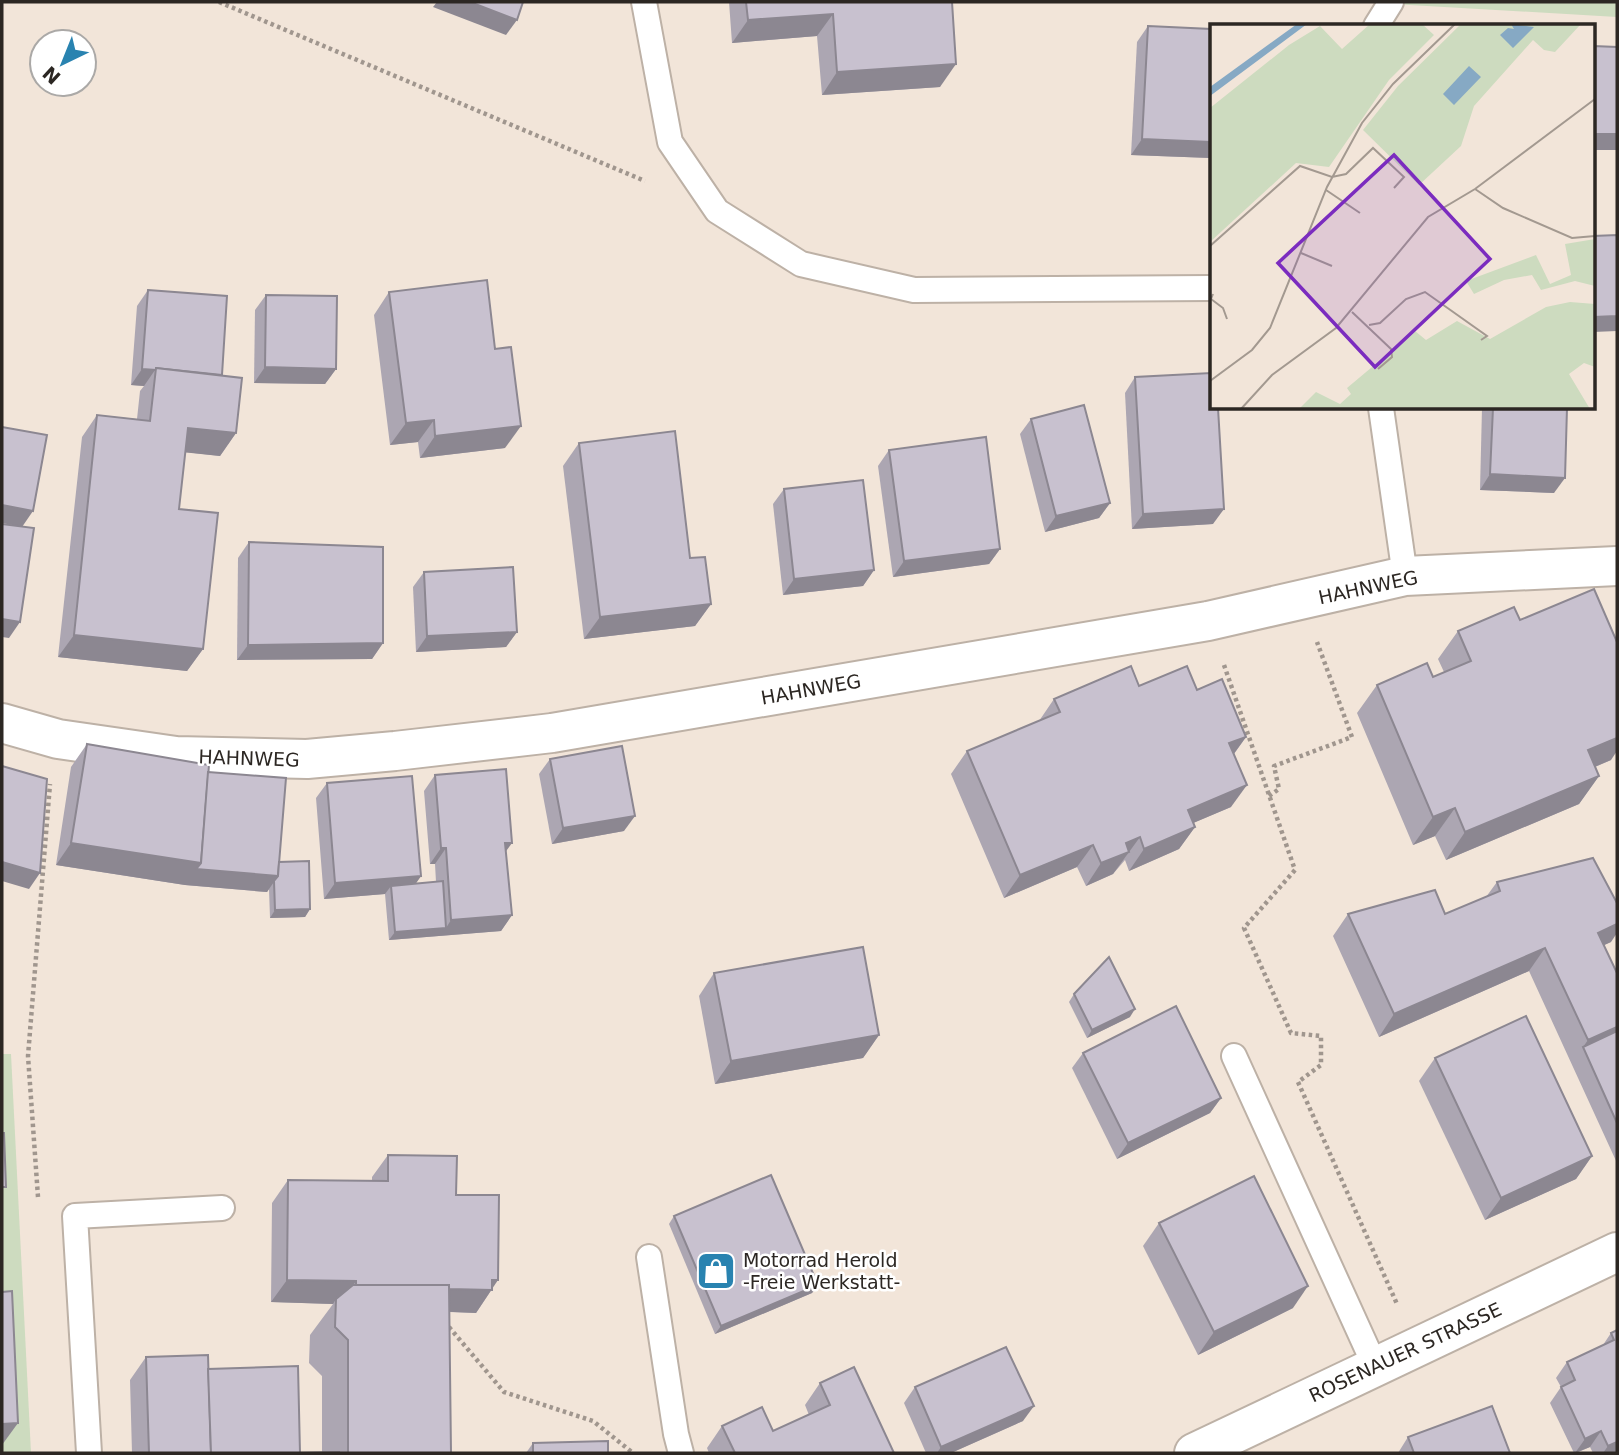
<svg xmlns="http://www.w3.org/2000/svg" width="1619" height="1455" viewBox="0 0 1619 1455" font-family="'DejaVu Sans',sans-serif">
	<style>
		.green { fill: #cddbbf }
		.lines { fill: none; stroke-linecap: round; stroke-linejoin: round }
		.service-casing { stroke: #bdb1a6; stroke-width: 28 }
		.minor-casing { stroke: #bdb1a6; stroke-width: 42 }
		.tertiary-casing { stroke: #bdb1a6; stroke-width: 42 }
		.path { stroke: #a0968e; stroke-width: 4.5; stroke-dasharray: 3.5 3.5; stroke-linecap: butt }
		.service { stroke: #fff; stroke-width: 24 }
		.minor { stroke: #fff; stroke-width: 38 }
		.tertiary { stroke: #fff; stroke-width: 38 }
		.wall { fill: #aca6b2 }
		.shaded-wall { fill: #8c8791 }
		.building { fill: #c8c1cf; stroke: #8c8791; stroke-width: 2 }
		.labels { text-anchor: middle; stroke-width: 5; stroke-linejoin: round; paint-order: stroke }
		.street-label { font-size: 19px; fill: #2c2723; stroke: #fff }
		.poi-label { font-size: 19px; fill: #2c2723; stroke: #fff; text-anchor: start }
		.inset-road { fill: none; stroke: #a39990; stroke-width: 2 }
		.view { fill: #7b2cbf; fill-opacity: 0.15; stroke: #7b2cbf; stroke-width: 3.5 }
		.inset-edge { fill: none; stroke: #2c2723; stroke-width: 3.5 }
	</style>
	<rect width="100%" height="100%" fill="#f2e5d9"/>
	<g class="green">
		<path d="M1358,2H1617V17Z"/>
		<path d="M2,1054H11L31,1453H2Z"/>
	</g>
	<g class="lines">
		<g class="service-casing">
			<g id="service">
				<path d="M644,2L670,142L717,211L801,264L914,290L1211,288"/>
				<path d="M1376,26L1391,2"/>
				<path d="M1381,408L1405,576"/>
				<path d="M1234,1056L1375,1366"/>
				<path d="M649,1257L676,1434L681,1453"/>
				<path d="M89,1453L75,1216L222,1208"/>
			</g>
		</g>
		<g class="minor-casing">
			<path id="minor" d="M2,723L58,739L176,756L307,759L395,751L552,733L1208,621L1405,576L1617,566"/>
		</g>
		<g class="tertiary-casing">
			<path id="tertiary" d="M1194,1453L1617,1252"/>
		</g>
		<g class="path">
			<path d="M219,2L645,181"/>
			<path d="M1224,665L1295,870L1244,928L1291,1033L1321,1036V1065L1298,1082L1397,1304"/>
			<path d="M1269,796L1279,789L1274,766L1352,737L1317,642"/>
			<path d="M38,1197L28,1056L50,784"/>
			<path d="M449,1327L504,1392L593,1421L633,1453"/>
		</g>
		<use href="#service" class="service"/>
		<use href="#minor" class="minor"/>
		<use href="#tertiary" class="tertiary"/>
	</g>
	<g class="wall">
		<path d="M729,2H952L940,87L822,95L817,36L732,43Z"/>
		<path d="M1148,26L1211,158L1131,155L1137,42Z"/>
		<path d="M148,290L222,375L236,433L220,456L185,452L179,509L203,649L187,671L58,657L82,437L97,415L137,419L140,391L144,386L131,385L137,306Z"/>
		<path d="M389,292L505,448L420,458L418,442L390,445L374,315Z"/>
		<path d="M266,295L336,369L325,384L254,383L255,310Z"/>
		<path d="M1135,377L1213,524L1132,529L1125,393Z"/>
		<path d="M1482,408H1567L1554,493L1480,490Z"/>
		<path d="M1031,419L1110,503L1099,518L1045,532L1020,434Z"/>
		<path d="M579,443L690,558L711,604L695,626L584,639L563,466Z"/>
		<path d="M889,450L1000,549L989,564L893,577L878,466Z"/>
		<path d="M784,489L874,570L863,586L783,595L773,504Z"/>
		<path d="M249,542L383,643L372,659L237,660L238,558Z"/>
		<path d="M424,572L517,632L506,647L416,652L413,587Z"/>
		<path d="M1520,620L1611,760L1595,767L1599,776L1579,804L1446,860L1435,836L1413,845L1357,713L1377,685L1433,677L1444,672L1438,659L1458,631Z"/>
		<path d="M1139,686L1197,690L1246,737L1234,754L1231,807L1193,823L1195,827L1179,849L1129,871L1125,860L1113,874L1086,886L1077,867L1004,898L951,774L967,751L1039,721L1054,699Z"/>
		<path d="M87,744L208,772L279,862L310,909L305,917L270,918L269,889L267,892L185,885L56,865L71,767Z"/>
		<path d="M550,759L624,831L552,844L539,774Z"/>
		<path d="M435,775L506,852L512,915L501,931L389,940L385,894L324,899L316,798L327,783L421,876L415,884L436,882L435,864H430L424,791Z"/>
		<path d="M1497,882L1611,942L1604,945L1617,973V1163L1529,971L1379,1037L1333,936L1348,914H1445L1486,897Z"/>
		<path d="M714,973L879,1035L863,1058L715,1084L699,996Z"/>
		<path d="M1074,994L1130,1017L1087,1038L1069,1002Z"/>
		<path d="M1083,1053L1221,1098L1210,1113L1117,1159L1072,1068Z"/>
		<path d="M1435,1058L1592,1156L1576,1179L1485,1220L1419,1081Z"/>
		<path d="M388,1155L456,1195L492,1289L476,1313L449,1312L451,1453H132L130,1380L146,1357L208,1369L300,1453H322V1376L309,1363L310,1335L333,1304L271,1302L272,1203L288,1180L372,1181V1177Z"/>
		<path d="M674,1216L818,1285L812,1293L715,1334L669,1224Z"/>
		<path d="M1159,1223L1293,1308L1198,1355L1143,1246Z"/>
		<path d="M1617,1330V1452L1615,1453H1593L1590,1447L1576,1453H1574L1550,1403L1561,1387L1556,1378L1567,1362L1603,1345L1611,1333Z"/>
		<path d="M820,1383L894,1453H709L707,1448L722,1426L773,1431L809,1415L805,1405Z"/>
		<path d="M915,1387L1023,1421L951,1453H926L904,1403Z"/>
		<path d="M1408,1437L1510,1453H1398Z"/>
		<path d="M533,1443L608,1453H526Z"/>
	</g>
	<g class="shaded-wall">
		<path d="M437,2H470L517,20L506,35L433,7Z"/>
		<path d="M833,14L817,36L732,43L748,20Z"/>
		<path d="M956,64L940,87L822,95L837,72Z"/>
		<rect x="1593" y="134" width="24" height="16"/>
		<path d="M1142,139L1211,142V158L1131,155Z"/>
		<path d="M1617,316V331L1593,332V317Z"/>
		<path d="M265,367L336,369L325,384L254,383Z"/>
		<path d="M142,369L155,370L144,386L131,385Z"/>
		<path d="M434,420L418,442L390,445L406,423Z"/>
		<path d="M521,426L505,448L420,458L435,436Z"/>
		<path d="M188,428L236,433L220,456L172,451Z"/>
		<path d="M1490,474L1565,478L1554,493L1480,490Z"/>
		<path d="M1110,503L1099,518L1045,532L1056,516Z"/>
		<path d="M2,505L33,511L22,527L2,523Z"/>
		<path d="M1224,509L1213,524L1132,529L1143,514Z"/>
		<path d="M1000,549L989,564L893,577L904,561Z"/>
		<path d="M874,570L863,586L783,595L794,579Z"/>
		<path d="M711,604L695,626L584,639L600,617Z"/>
		<path d="M2,619L20,622L9,638L2,637Z"/>
		<path d="M517,632L506,647L416,652L427,636Z"/>
		<path d="M74,635L203,649L187,671L58,657Z"/>
		<path d="M383,643L372,659L237,660L248,645Z"/>
		<path d="M1246,737L1230,759L1229,743Z"/>
		<path d="M1617,738V751L1611,760L1568,778L1588,750Z"/>
		<path d="M1599,776L1579,804L1446,860L1465,832Z"/>
		<path d="M1247,785L1231,807L1172,832L1188,810Z"/>
		<path d="M1455,808L1435,836L1413,845L1433,817Z"/>
		<path d="M635,816L624,831L552,844L563,828Z"/>
		<path d="M1195,827L1179,849L1129,871L1144,849Z"/>
		<path d="M1140,837L1113,874L1086,886L1101,863L1126,843Z"/>
		<path d="M71,843L201,863L278,876L267,892L185,885L56,865Z"/>
		<path d="M505,843H512L501,858Z"/>
		<path d="M1093,845L1077,867L1004,898L1020,875Z"/>
		<path d="M441,848H446L435,864H430Z"/>
		<path d="M2,862L40,873L29,889L2,881Z"/>
		<path d="M421,876L410,892L391,886L385,894L324,899L335,883Z"/>
		<path d="M310,909L305,917L270,918L275,910Z"/>
		<path d="M512,915L501,931L389,940L395,932L446,928L451,920Z"/>
		<path d="M1617,924V933L1611,942L1582,955L1598,933Z"/>
		<path d="M1545,948L1529,971L1379,1037L1394,1014Z"/>
		<path d="M1135,1009L1130,1017L1087,1038L1092,1030Z"/>
		<path d="M1617,1027V1042L1583,1047L1588,1040Z"/>
		<path d="M879,1035L863,1058L715,1084L731,1061Z"/>
		<path d="M1221,1098L1210,1113L1117,1159L1128,1143Z"/>
		<path d="M1592,1156L1576,1179L1485,1220L1501,1198Z"/>
		<path d="M287,1280L356,1281L341,1304L336,1299L333,1304L271,1302Z"/>
		<path d="M492,1280H498L476,1313L431,1311L440,1288Z"/>
		<path d="M818,1285L812,1293L715,1334L721,1326Z"/>
		<path d="M1308,1286L1293,1308L1198,1355L1214,1332Z"/>
		<path d="M1034,1406L1023,1421L951,1453H937L941,1447Z"/>
		<path d="M18,1423L2,1445V1424Z"/>
		<path d="M1601,1431L1590,1447L1575,1453L1585,1439Z"/>
		<path d="M1617,1442V1452L1615,1453H1603L1608,1446Z"/>
	</g>
	<g class="building">
		<path d="M470,2H523L517,20Z"/>
		<path d="M746,2H952L956,64L837,72L833,14L748,20Z"/>
		<path d="M1148,26L1211,29V142L1142,139Z"/>
		<path d="M1593,46L1617,47V134H1593Z"/>
		<path d="M1617,235V316L1593,317V236Z"/>
		<path d="M487,280L495,349L511,347L521,426L435,436L434,420L406,423L389,292Z"/>
		<path d="M148,290L227,296L222,375L156,368V370L142,369Z"/>
		<path d="M266,295L337,296L336,369L265,367Z"/>
		<path d="M156,368L242,378L236,433L188,428L179,509L218,513L203,649L74,635L97,415L150,421Z"/>
		<path d="M1211,373V408H1218L1224,509L1143,514L1135,377Z"/>
		<path d="M1084,405L1110,503L1056,516L1031,419Z"/>
		<path d="M1493,408H1567L1565,478L1490,474Z"/>
		<path d="M2,427L47,435L33,511L2,505Z"/>
		<path d="M675,431L690,558L705,557L711,604L600,617L579,443Z"/>
		<path d="M986,437L1000,549L904,561L889,450Z"/>
		<path d="M863,480L874,570L794,579L784,489Z"/>
		<path d="M2,524L34,528L20,622L2,619Z"/>
		<path d="M249,542L383,547V643L248,645Z"/>
		<path d="M513,567L517,632L427,636L424,572Z"/>
		<path d="M1594,589L1617,642V738L1588,750L1599,776L1465,832L1455,808L1433,817L1377,685L1427,663L1433,677L1471,661L1458,631L1514,607L1520,620Z"/>
		<path d="M1131,666L1139,686L1187,666L1197,690L1222,679L1246,737L1229,743L1247,785L1188,810L1195,827L1144,849L1140,837L1126,843L1129,852L1101,863L1093,845L1020,875L967,751L1060,712L1054,699Z"/>
		<path d="M87,744L209,765L201,863L71,843Z"/>
		<path d="M622,746L635,816L563,828L550,759Z"/>
		<path d="M2,766L47,779L40,873L2,862Z"/>
		<path d="M506,769L512,843H505L512,915L451,920L446,848H441L435,775Z"/>
		<path d="M208,772L286,778L278,876L196,869L201,863Z"/>
		<path d="M412,776L421,876L335,883L327,783Z"/>
		<path d="M1593,858L1617,903V924L1598,933L1617,973V1027L1588,1040L1545,948L1394,1014L1348,914L1435,890L1445,914L1500,891L1497,882Z"/>
		<path d="M309,861L310,909L275,910L274,881L278,876L279,862Z"/>
		<path d="M443,881L446,928L395,932L391,886Z"/>
		<path d="M863,947L879,1035L731,1061L714,973Z"/>
		<path d="M1109,957L1135,1009L1092,1030L1074,994Z"/>
		<path d="M1176,1006L1221,1098L1128,1143L1083,1053Z"/>
		<path d="M1526,1016L1592,1156L1501,1198L1435,1058Z"/>
		<path d="M1617,1031V1123L1583,1047Z"/>
		<path d="M2,1133H4L6,1187H2Z"/>
		<path d="M388,1155L457,1156L456,1195H499L498,1280H492V1290L449,1289V1285H356V1281L287,1280L288,1180L388,1181Z"/>
		<path d="M771,1175L818,1285L721,1326L674,1216Z"/>
		<path d="M1254,1176L1308,1286L1214,1332L1159,1223Z"/>
		<path d="M353,1285H449L451,1453H348V1340L335,1327L336,1299Z"/>
		<path d="M12,1291L18,1423L2,1424V1292Z"/>
		<path d="M1617,1330V1442L1608,1446L1601,1431L1585,1439L1561,1387L1575,1380L1567,1362L1614,1340L1611,1333Z"/>
		<path d="M1006,1347L1034,1406L941,1447L915,1387Z"/>
		<path d="M208,1355L211,1453H149L146,1357Z"/>
		<path d="M298,1366L300,1453H211L208,1369Z"/>
		<path d="M854,1367L894,1453H735L722,1426L762,1407L773,1431L830,1405L820,1383Z"/>
		<path d="M1492,1406L1510,1453H1414L1408,1437Z"/>
		<path d="M608,1441V1453H533V1443Z"/>
		<path d="M339,1452V1453H297Z"/>
	</g>
	<defs>
		<g id="shop-square" transform="scale(2.0125)"><rect x="-9" y="-9" width="18" height="18" rx="4" fill="#2983b0" stroke="#fff"/><path d="M-5-2.5h2.3a2.7 3.5 0 0 1 5.4 0H5L5.5 6h-11ZM-1.5-2.5h3a1.5 2.3 0 0 0-3 0Z" fill="#fff"/></g>
	</defs>
	<g fill-rule="evenodd">
		<use href="#shop-square" x="716" y="1271"/>
	</g>
	<g class="labels">
		<g class="street-label">
			<text transform="translate(1368 587) rotate(-12)" y="7">HAHNWEG</text>
			<text transform="translate(811 689) rotate(-10)" y="7">HAHNWEG</text>
			<text transform="translate(249 758) rotate(2)" y="7">HAHNWEG</text>
			<text transform="translate(1405 1352) rotate(-25)" y="7">ROSENAUER STRASSE</text>
		</g>
		<g class="poi-label">
			<text x="743" y="1267">Motorrad Herold<tspan x="743" dy="22">-Freie Werkstatt-</tspan></text>
		</g>
	</g>
	<g transform="translate(1210 24)">
		<rect width="385" height="385" fill="#f2e5d9"/>
		<path d="M160,0H212L224,11L179,56L119,143L86,139L0,218V84L79,21L110,2L132,25ZM251,0H371L345,28L334,26L323,16L264,82L251,122L209,161L153,106L188,62ZM385,215V262L365,257L331,266L322,251L294,256L264,270L256,257L326,231L340,260L361,251L355,220ZM360,278L385,280V343L374,339L359,350L380,385H89L106,368L130,380L141,370L137,364L205,307L216,316L247,297L280,315L336,283Z" fill="#cddbbf"/>
		<path d="M87,0H97L0,72V63ZM301,0L324,3L303,24L290,11L298,4L304,5ZM259,42L271,53L244,81L233,70Z" fill="#86a9c4"/>
		<path class="inset-road" d="M265,165L293,184L362,214L385,212M116,166L150,189M0,222L90,142L122,153L136,150L163,124L194,153L184,164M91,229L122,242M3,270L1,275L13,284L17,295M142,288L181,325L182,333L168,345M159,301L170,299L196,275L215,268L277,312L271,316M0,357L42,326L60,304L117,163L152,99L183,60L245,0M31,385L62,351L126,304L218,193L265,165L385,75"/>
		<path class="view" d="M184,131L280,235L165,343L68,239Z"/>
		<rect width="385" height="385" class="inset-edge"/>
	</g>
	<rect width="1619" height="1455" fill="none" stroke="#2c2723" stroke-width="7"/>
	<g transform="translate(63 63) rotate(223)"><circle r="33" fill="#ffffff" stroke="#aba9a7" stroke-width="2"/>
	<path d="M0-5L12 26L0 18L-12 26Z" fill="#2983b0"/>
	<text y="-10" font-size="19" font-weight="bold" text-anchor="middle" fill="#2c2723">N</text>
	</g>
</svg>
